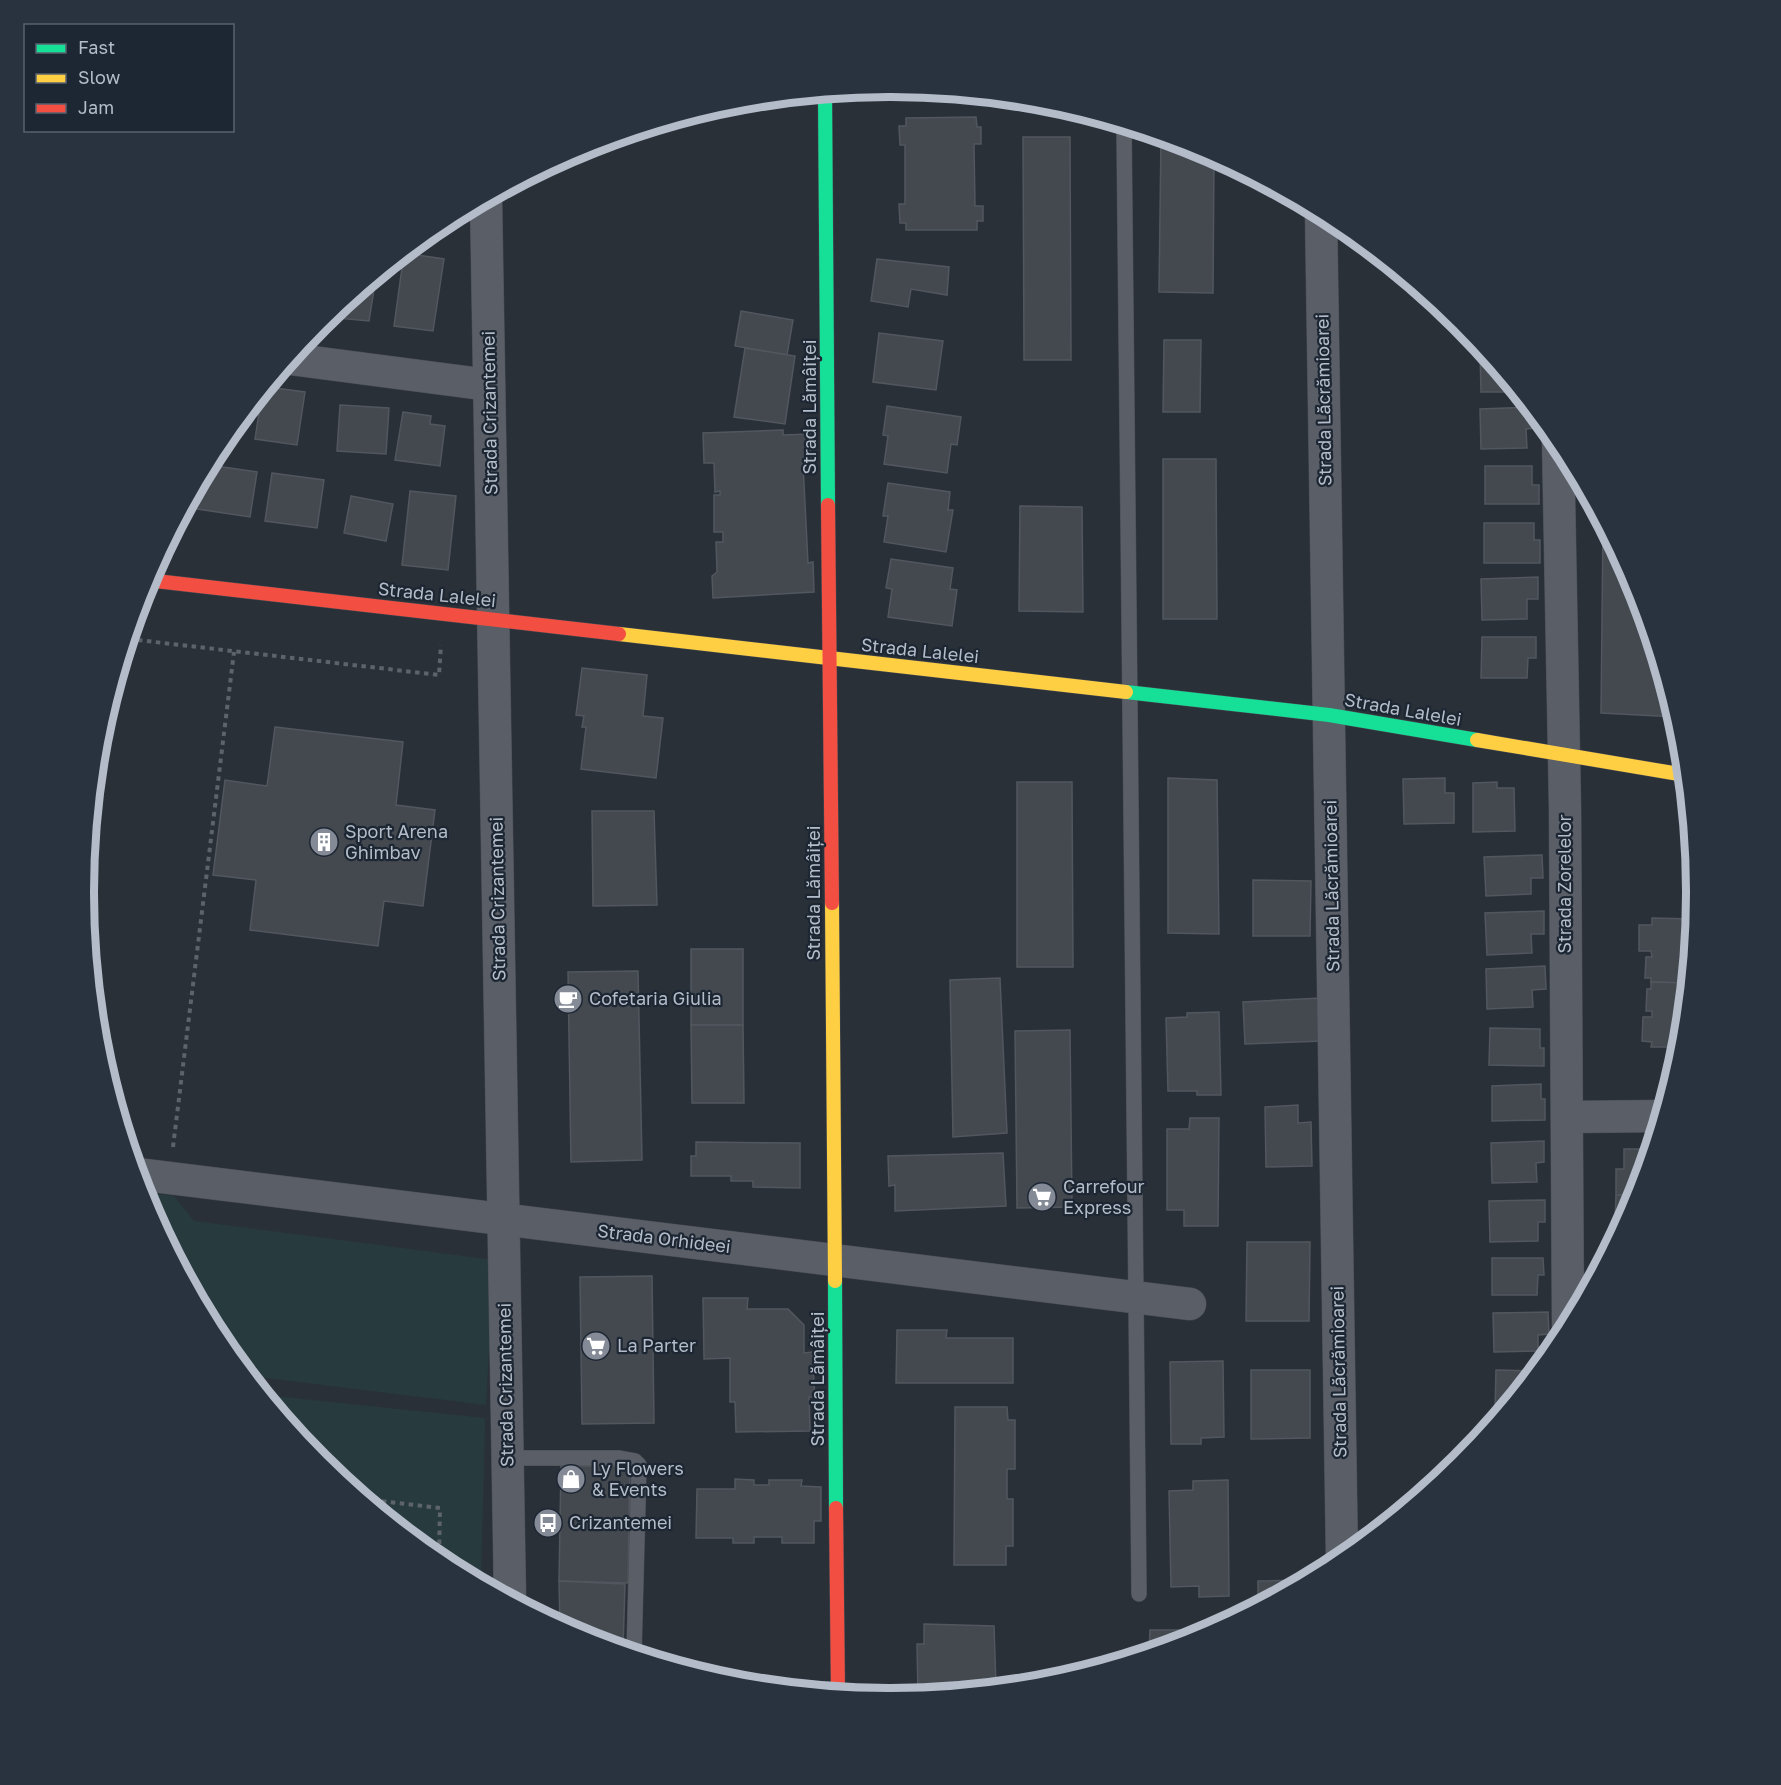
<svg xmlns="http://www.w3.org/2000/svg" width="1781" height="1785" viewBox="0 0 1781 1785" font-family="'Golos Text',sans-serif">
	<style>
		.green { fill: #273a3e }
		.building { fill: #444950; stroke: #52575f; stroke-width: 1.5 }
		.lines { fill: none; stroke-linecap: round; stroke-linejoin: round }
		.lane-casing { stroke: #484c53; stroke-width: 16 }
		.street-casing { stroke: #484c53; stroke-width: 33 }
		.fast-casing { stroke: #484c53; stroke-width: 15 }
		.slow-casing { stroke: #484c53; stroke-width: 15 }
		.jam-casing { stroke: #484c53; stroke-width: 15 }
		.path { stroke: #5d636a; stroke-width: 4; stroke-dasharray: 4.5 4.5; stroke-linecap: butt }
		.lane { stroke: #5a5e66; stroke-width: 15 }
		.street { stroke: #5a5e66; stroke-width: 32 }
		.fast { stroke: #16e098; stroke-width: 14 }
		.slow { stroke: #ffcf43; stroke-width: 14 }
		.jam { stroke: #f24e42; stroke-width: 14 }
		.labels { text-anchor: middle; stroke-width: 4.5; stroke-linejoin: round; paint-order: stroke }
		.street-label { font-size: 18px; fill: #b4bcc9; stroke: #1d2633 }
		.poi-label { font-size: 18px; fill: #b4bcc9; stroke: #1d2633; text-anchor: start }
		.rim { fill: none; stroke: #b4bcc9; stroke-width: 8 }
	</style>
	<rect width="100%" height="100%" fill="#2a3038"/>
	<g class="green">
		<path d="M143,1192L174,1196L194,1221L494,1260L486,1405L249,1376L220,1340L145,1201Z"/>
		<path d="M264,1395L485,1418L481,1583L442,1563L320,1463Z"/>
	</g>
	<g class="building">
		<path d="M976,117L977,127H981V144H974L975,206H983V221H977V230H906V223H900L899,204H905V145H900L899,126H906V118Z"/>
		<path d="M1023,137H1070L1071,360H1024Z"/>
		<path d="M1161,138H1168L1199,148L1214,155L1213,293L1159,292Z"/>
		<path d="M404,253L444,259L433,331L394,326Z"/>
		<path d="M877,259L949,267L947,295L911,289L908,307L871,301Z"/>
		<path d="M376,277L369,321L326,317Z"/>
		<path d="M741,311L793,320L787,355L735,346Z"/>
		<path d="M879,333L943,341L936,390L873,382Z"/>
		<path d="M1164,340H1201L1200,412H1163Z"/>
		<path d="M745,348L795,356L785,424L734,417Z"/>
		<path d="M1480,352H1485L1518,392H1481Z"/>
		<path d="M267,387L305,392L297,445L255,439L262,393Z"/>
		<path d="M340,405L389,408L386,454L337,451Z"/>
		<path d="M887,406L961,417L957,445L951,444L947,473L884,464L888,436L883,435Z"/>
		<path d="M1530,407L1536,414V428L1526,429L1527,448L1481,449L1480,409Z"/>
		<path d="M403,412L431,416L430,424L445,426L440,466L395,460Z"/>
		<path d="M235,426L233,447L220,445V444Z"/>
		<path d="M783,430V435L810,434L811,464H803L808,563L813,562L814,592L713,598L712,576L717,572L716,542H723V532H714V495H720V491L715,492L714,463H704L703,433Z"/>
		<path d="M1163,459H1216L1217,619H1163Z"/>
		<path d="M209,465L257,472L250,517L191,508L193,495Z"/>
		<path d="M1485,466H1532V485H1539V504H1485Z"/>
		<path d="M272,473L324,480L317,528L265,521Z"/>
		<path d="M888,483L950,492L948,510H953L946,552L884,542L888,516H883Z"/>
		<path d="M410,491L456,496L448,570L402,565Z"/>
		<path d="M351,496L393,504L386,541L344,533Z"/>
		<path d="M1020,506L1082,507L1083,612L1019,611Z"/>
		<path d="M1484,523H1534V540H1540V563H1484Z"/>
		<path d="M1603,523L1636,584L1676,717L1601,713Z"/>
		<path d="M891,559L953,568L950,589L957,590L952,626L888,617L892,589L886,588Z"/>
		<path d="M1538,577V599H1527V619L1482,620L1481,579Z"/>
		<path d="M1482,637H1536V658H1528L1527,678H1481Z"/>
		<path d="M582,668L647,675L643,716L663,718L656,778L581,769L586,727H582L584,716L576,715Z"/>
		<path d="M275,727L403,742L396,805L435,810L423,906L384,901L378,946L250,930L256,880L213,875L225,780L267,786Z"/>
		<path d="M1168,778L1217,780L1219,934L1168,933Z"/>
		<path d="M1445,778V793H1454V823L1404,824L1403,779Z"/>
		<path d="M1017,782H1072L1073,967H1017Z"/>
		<path d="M1497,782V788H1514L1515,831L1473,832V783Z"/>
		<path d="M592,811H654L657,905L593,906Z"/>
		<path d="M1542,855L1543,878H1531V894L1486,896L1484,857Z"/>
		<path d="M1253,880L1311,881L1310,936H1253Z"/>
		<path d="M1544,911V934H1531L1532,953L1487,955L1485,913Z"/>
		<path d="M1652,918L1694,919L1688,983L1651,982V978H1645L1646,957H1652L1651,951H1639V925H1652Z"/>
		<rect x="691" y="949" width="52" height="76"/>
		<path d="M1545,966L1546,989L1532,990L1533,1007L1487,1009L1486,969Z"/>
		<path d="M638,971L642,1160L571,1162L568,972Z"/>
		<path d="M1000,978L1007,1133L953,1137L950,980Z"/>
		<path d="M1651,982L1688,983L1682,1047H1651L1652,1042L1642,1041L1643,1017H1652V1011H1646L1647,989H1651Z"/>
		<path d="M1321,998L1322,1041L1245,1044L1243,1002Z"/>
		<path d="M1219,1012L1221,1095H1197V1091H1168L1166,1018L1187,1017V1013Z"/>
		<path d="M691,1025H743L744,1103H692Z"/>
		<path d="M1490,1028L1540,1029V1048H1544V1066L1489,1065Z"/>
		<path d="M1070,1030L1072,1207L1017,1208L1015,1031Z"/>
		<path d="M1541,1084V1099H1545V1120L1492,1121V1086Z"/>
		<path d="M1298,1105V1123L1311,1122L1312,1166L1266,1167L1265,1107Z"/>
		<path d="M1190,1118H1219L1218,1226H1184V1210H1167V1129H1189Z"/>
		<path d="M1544,1141V1162L1536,1163L1537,1182L1492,1183L1491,1143Z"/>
		<path d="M696,1142L800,1143V1188L753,1187V1181H731V1176H691V1156H696Z"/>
		<path d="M1624,1149H1651L1637,1195H1616V1169H1624Z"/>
		<path d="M1003,1153L1006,1206L895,1211V1185L889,1186L888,1156Z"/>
		<path d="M1616,1195H1637L1624,1223L1615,1222Z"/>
		<path d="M1545,1200V1222H1538V1241L1490,1242L1489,1201Z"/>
		<path d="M1247,1242H1310L1309,1321H1246Z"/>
		<path d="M1492,1258H1543L1544,1275H1538L1537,1295H1492Z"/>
		<path d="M652,1276L654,1423L582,1424L580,1277Z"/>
		<path d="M703,1298H748L747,1309H788L804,1325V1353L812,1352L815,1397H809L810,1431L736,1432L735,1402H730V1358L704,1359Z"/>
		<path d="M1548,1312L1549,1334L1538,1335V1351L1494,1352L1493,1313Z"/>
		<path d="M897,1330H947L946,1338H1013V1383H896Z"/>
		<path d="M1223,1361L1224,1437L1201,1438V1444H1171L1170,1362Z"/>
		<path d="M1251,1370H1310V1438L1251,1439Z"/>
		<path d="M1496,1370L1537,1371L1505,1409H1495Z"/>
		<path d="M955,1407H1007L1008,1420H1015V1469H1007V1499H1013V1546H1006V1565H954Z"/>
		<path d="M561,1466H630L628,1583L559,1581Z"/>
		<path d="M735,1479L754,1480V1485H769V1480H802L801,1486L821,1487V1521H814V1543H782V1537H754V1543H733V1538H696L697,1489H735Z"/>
		<path d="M1228,1480L1229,1596L1199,1597V1586L1171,1587L1169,1491L1193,1490V1481Z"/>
		<path d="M1306,1580L1258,1606V1581Z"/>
		<path d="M559,1581L625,1584L623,1650L582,1637L560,1626Z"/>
		<path d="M924,1624L994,1626L996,1685L1025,1683V1686L918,1696L917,1644H924Z"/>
		<path d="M1150,1630H1213L1199,1638L1149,1653Z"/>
	</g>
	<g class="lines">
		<g class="lane-casing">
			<g id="lane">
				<path d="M1124,125L1139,1594"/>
				<path d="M507,1458H618L635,1461L639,1465L634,1653"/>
			</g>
		</g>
		<g class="street-casing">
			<g id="street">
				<path d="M486,199L510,1599"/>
				<path d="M1321,212L1342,1560"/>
				<path d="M290,359L489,385"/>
				<path d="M1558,441L1565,808L1568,1327"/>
				<path d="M1567,1117L1661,1116"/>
				<path d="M137,1174L1190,1304"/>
			</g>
		</g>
		<g class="fast-casing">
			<g id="fast">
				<path d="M825,92L828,505"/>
				<path d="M1126,692L1329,715L1477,740"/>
				<path d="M835,1281L836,1508"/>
			</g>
		</g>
		<g class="slow-casing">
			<g id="slow">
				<path d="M619,634L1126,692"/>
				<path d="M1477,740L1685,775"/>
				<path d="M832,903L835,1281"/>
			</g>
		</g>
		<g class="jam-casing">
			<g id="jam">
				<path d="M828,505L832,903"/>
				<path d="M147,580L619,634"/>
				<path d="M836,1508L838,1694"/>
			</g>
		</g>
		<g class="path">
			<path d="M129,639L439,675L441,645"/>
			<path d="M173,1147L234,652"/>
			<path d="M364,1499L440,1508L439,1560"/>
		</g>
		<use href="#lane" class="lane"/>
		<use href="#street" class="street"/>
		<use href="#fast" class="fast"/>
		<use href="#slow" class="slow"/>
		<use href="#jam" class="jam"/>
	</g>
	<defs>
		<g id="building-disc" transform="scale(1.5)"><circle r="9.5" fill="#848b96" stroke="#1d2633"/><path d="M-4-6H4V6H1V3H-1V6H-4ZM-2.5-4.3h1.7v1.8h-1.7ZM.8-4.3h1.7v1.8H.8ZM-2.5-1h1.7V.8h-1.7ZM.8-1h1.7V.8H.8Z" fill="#fff"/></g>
		<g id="cafe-disc" transform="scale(1.5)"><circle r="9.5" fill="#848b96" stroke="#1d2633"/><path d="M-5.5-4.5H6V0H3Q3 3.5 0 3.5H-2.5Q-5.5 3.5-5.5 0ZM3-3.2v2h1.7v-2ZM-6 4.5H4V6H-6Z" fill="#fff"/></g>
		<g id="supermarket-disc" transform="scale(1.5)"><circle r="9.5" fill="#848b96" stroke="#1d2633"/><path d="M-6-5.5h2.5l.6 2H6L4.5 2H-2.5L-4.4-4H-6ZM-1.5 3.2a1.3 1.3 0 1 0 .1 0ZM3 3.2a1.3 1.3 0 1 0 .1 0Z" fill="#fff"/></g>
		<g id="shop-disc" transform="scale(1.5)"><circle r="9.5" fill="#848b96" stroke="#1d2633"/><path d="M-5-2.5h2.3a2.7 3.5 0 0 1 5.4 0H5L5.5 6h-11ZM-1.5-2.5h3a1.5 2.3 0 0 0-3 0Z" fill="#fff"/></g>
		<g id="bus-disc" transform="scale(1.5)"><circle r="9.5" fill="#848b96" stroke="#1d2633"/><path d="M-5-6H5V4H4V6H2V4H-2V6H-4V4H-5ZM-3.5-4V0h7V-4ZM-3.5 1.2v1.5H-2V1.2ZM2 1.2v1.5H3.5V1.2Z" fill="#fff"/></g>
	</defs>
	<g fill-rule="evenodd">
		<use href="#building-disc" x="324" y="842"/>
		<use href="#cafe-disc" x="568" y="999"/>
		<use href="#supermarket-disc" x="1042" y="1197"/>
		<use href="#supermarket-disc" x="596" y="1346"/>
		<use href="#shop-disc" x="571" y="1479"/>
		<use href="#bus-disc" x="548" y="1523"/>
	</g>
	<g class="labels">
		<g class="street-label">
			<text transform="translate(1324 400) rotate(-91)" y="6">Strada Lăcrămioarei</text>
			<text transform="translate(810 407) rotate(-90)" y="6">Strada Lămâiței</text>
			<text transform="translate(490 413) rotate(-91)" y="6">Strada Crizantemei</text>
			<text transform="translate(437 595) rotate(6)" y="6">Strada Lalelei</text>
			<text transform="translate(920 651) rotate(6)" y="6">Strada Lalelei</text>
			<text transform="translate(1403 710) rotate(10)" y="6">Strada Lalelei</text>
			<text transform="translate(1565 884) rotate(-90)" y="6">Strada Zorelelor</text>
			<text transform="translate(1332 886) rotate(-91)" y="6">Strada Lăcrămioarei</text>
			<text transform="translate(814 893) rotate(-90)" y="6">Strada Lămâiței</text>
			<text transform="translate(498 899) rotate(-91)" y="6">Strada Crizantemei</text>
			<text transform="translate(664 1239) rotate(7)" y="6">Strada Orhideei</text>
			<text transform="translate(1339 1372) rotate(-91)" y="6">Strada Lăcrămioarei</text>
			<text transform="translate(818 1379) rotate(-90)" y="6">Strada Lămâiței</text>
			<text transform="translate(506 1385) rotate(-91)" y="6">Strada Crizantemei</text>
		</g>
		<g class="poi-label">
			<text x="345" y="838">Sport Arena<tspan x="345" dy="21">Ghimbav</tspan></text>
			<text x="589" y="1005">Cofetaria Giulia</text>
			<text x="1063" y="1193">Carrefour<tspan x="1063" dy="21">Express</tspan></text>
			<text x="617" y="1352">La Parter</text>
			<text x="592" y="1475">Ly Flowers<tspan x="592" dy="21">&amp; Events</tspan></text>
			<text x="569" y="1529">Crizantemei</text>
		</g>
	</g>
	<path d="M0 0H1781V1785H0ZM889 97H891A795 795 0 0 1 1686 892V893A795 795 0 0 1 891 1688H889A795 795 0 0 1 94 893V892A795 795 0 0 1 889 97Z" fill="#29323f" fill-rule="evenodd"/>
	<path class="rim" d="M889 97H891A795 795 0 0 1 1686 892V893A795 795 0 0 1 891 1688H889A795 795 0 0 1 94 893V892A795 795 0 0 1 889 97Z"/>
	<rect x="24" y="24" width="210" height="108" fill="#1d2633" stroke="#59626f" stroke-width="1.5"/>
	<rect x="36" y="44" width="30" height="9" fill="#16e098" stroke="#59626f" stroke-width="1.5"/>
	<text x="78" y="54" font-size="18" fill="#b4bcc9">Fast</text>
	<rect x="36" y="74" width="30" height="9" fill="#ffcf43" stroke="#59626f" stroke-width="1.5"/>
	<text x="78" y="84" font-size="18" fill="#b4bcc9">Slow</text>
	<rect x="36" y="104" width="30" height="9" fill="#f24e42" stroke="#59626f" stroke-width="1.5"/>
	<text x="78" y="114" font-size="18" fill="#b4bcc9">Jam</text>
</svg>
